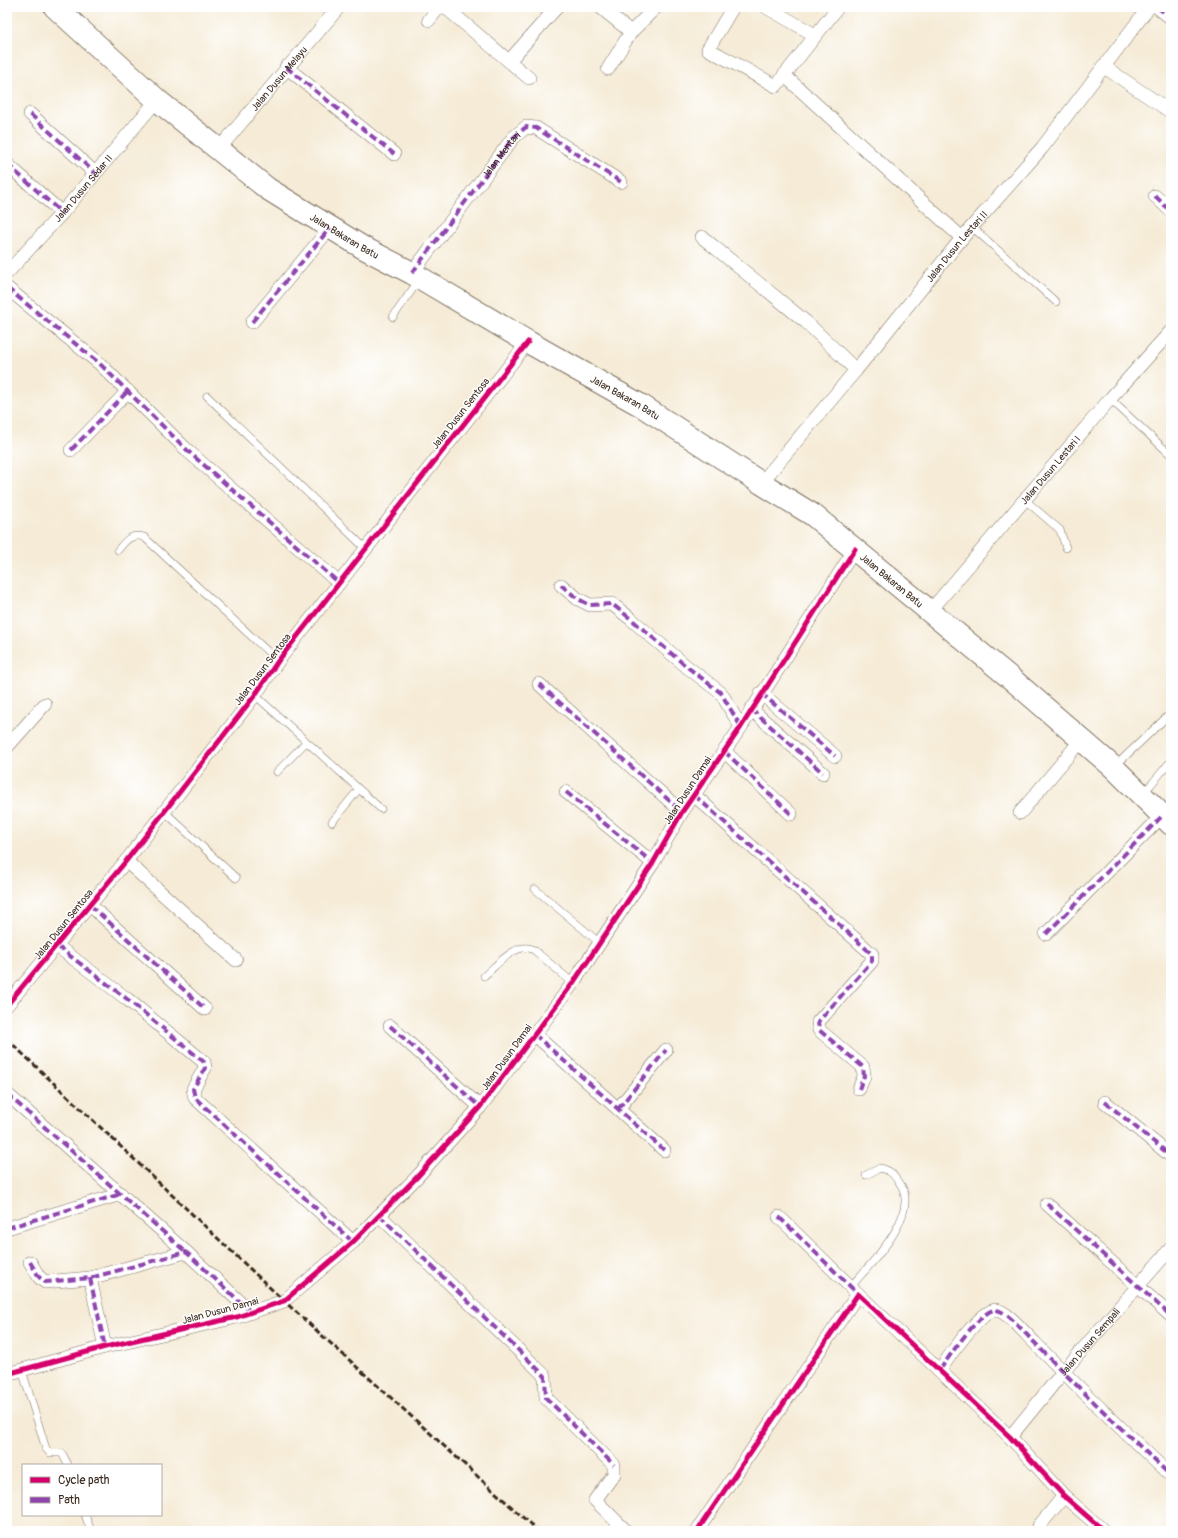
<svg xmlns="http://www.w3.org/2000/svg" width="1178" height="1538" viewBox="0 0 1178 1538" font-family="Pangolin,sans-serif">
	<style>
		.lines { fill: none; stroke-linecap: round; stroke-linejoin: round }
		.lane-casing { stroke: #7c6e5e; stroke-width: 8 }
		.street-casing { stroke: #7c6e5e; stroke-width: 14 }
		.highway-casing { stroke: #7c6e5e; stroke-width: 24 }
		.lane { stroke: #fff; stroke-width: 7 }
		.street { stroke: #fff; stroke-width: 13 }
		.highway { stroke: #fff; stroke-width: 22 }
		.rail { stroke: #3b2a1e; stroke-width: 3; stroke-dasharray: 6 3; stroke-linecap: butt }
		.quiet { stroke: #8e44ad; stroke-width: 4; stroke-dasharray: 8 4; stroke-linecap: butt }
		.cycleway-casing { stroke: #fff; stroke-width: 8 }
		.cycleway { stroke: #d6006c; stroke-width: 5 }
		.labels { text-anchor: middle; stroke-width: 3; stroke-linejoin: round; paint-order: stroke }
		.street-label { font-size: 10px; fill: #3b2a1e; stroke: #fff }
	</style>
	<rect width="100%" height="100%" fill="#fff"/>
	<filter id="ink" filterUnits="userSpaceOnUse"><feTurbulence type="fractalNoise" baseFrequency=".025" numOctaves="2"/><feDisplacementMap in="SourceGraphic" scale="8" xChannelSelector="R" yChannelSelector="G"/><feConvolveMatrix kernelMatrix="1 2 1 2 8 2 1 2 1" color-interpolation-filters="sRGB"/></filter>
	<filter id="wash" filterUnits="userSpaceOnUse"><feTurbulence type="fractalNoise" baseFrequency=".012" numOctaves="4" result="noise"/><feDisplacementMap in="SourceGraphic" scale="16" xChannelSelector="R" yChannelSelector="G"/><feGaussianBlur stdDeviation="0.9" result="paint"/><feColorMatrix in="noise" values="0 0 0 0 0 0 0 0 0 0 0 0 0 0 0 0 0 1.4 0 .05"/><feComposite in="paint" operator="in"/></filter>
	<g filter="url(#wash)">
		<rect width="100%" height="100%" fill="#f5ebd6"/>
	</g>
	<g filter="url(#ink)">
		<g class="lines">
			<g class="lane-casing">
				<g id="lane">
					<path d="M972,227L1056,302"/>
					<path d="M393,317L419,280"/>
					<path d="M207,396L366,549"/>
					<path d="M1110,399L1171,455"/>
					<path d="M1025,500L1060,530L1066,548"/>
					<path d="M118,550C125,541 131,533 144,537L278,661"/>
					<path d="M255,695L381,809"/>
					<path d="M1115,766L1171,713"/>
					<path d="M277,772L306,742"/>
					<path d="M1143,794L1171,761"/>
					<path d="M164,811L236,878"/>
					<path d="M332,822L358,790"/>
					<path d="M535,889L601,944"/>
					<path d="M484,976C495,967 517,940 534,950L573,983"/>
					<path d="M851,1286C870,1265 923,1213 899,1182C893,1174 890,1170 880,1168L866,1175"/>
					<path d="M22,1370L46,1449L50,1453H62L68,1465"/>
					<path d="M85,1515L91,1531"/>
				</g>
			</g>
			<g class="street-casing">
				<g id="street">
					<path d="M445,7L529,78"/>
					<path d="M600,7L631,32"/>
					<path d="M733,7L708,49L776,86L838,7"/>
					<path d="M766,7L815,35"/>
					<path d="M1157,7L1171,18"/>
					<path d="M429,20L439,7"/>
					<path d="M509,61L557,7"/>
					<path d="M1103,66L1171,112"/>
					<path d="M286,67L394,154"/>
					<path d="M608,69L631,32L656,7"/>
					<path d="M784,75L962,238"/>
					<path d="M30,114L95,173"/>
					<path id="s1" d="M218,150L339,7"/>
					<path d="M7,164L62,213"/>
					<path d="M1155,196L1171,211"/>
					<path d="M702,237L806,322L856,370"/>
					<path id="s2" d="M7,273L62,213L157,100"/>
					<path id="s3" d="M412,273L513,138L526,127L536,128L621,182"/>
					<path d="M7,288L99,363L189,452L339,583"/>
					<path d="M252,322L330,228"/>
					<path d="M71,450L128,391"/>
					<path id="s4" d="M761,483L856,370L962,238L1042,148L1149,7"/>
					<path d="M561,585L578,599L590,605L612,604L631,619L686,666L721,693L741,727"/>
					<path id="s5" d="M931,610L1110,399L1171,331"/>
					<path d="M539,684L682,812"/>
					<path d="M761,693L835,756"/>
					<path d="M751,709L823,773"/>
					<path d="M7,747L45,704"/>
					<path d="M724,751L791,814"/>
					<path d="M566,792L653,863"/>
					<path d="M694,795L872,954V961L818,1022L819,1030L863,1067L864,1076L859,1089"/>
					<path d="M1020,813L1082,739"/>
					<path d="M126,861L236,960"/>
					<path d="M90,905L205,1009"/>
					<path d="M1046,934L1163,815"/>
					<path d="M57,946L127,999L204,1062L205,1068L193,1089L195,1098L353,1242"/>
					<path d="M7,1005L126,861L255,695L278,661L528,342"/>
					<path d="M390,1026L480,1107"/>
					<path d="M534,1034L664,1150"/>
					<path d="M7,1094L186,1252"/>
					<path d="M1105,1102L1171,1156"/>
					<path d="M618,1109L666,1050"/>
					<path d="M1047,1204L1171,1316"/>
					<path d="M379,1215L545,1376L546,1398L614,1465V1474L595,1500L626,1531"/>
					<path d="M779,1217L858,1294"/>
					<path d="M7,1228L121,1194"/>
					<path d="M30,1262L39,1277L45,1282L90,1278L186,1252L251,1312"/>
					<path d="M90,1278L105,1347"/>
					<path d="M940,1370C947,1359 982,1308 996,1310C1008,1311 1026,1335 1035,1343C1079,1389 1125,1432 1171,1476"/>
					<path d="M7,1374L105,1347L237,1317L284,1301L353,1242L417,1177L480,1107L573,983L653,863L682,812L741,727L855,549"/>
					<path id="s6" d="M1010,1437L1063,1372L1171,1248"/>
					<path d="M697,1531L858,1294L1010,1437L1064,1496L1104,1531"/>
					<path d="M1040,1531L1039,1526L1064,1496"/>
				</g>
			</g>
			<g class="highway-casing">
				<g id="highway">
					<path id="s7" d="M55,7L157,100L268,189L362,247L412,273L528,342L642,406L761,483L813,515L1014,681L1113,767L1171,824"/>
				</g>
			</g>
			<use href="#lane" class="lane"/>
			<use href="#street" class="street"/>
			<use href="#highway" class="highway"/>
			<path class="rail" d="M7,1039L284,1301L538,1531"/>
			<g class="quiet">
				<path d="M1157,7L1171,18"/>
				<path d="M286,67L394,154"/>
				<path d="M30,114L95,173"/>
				<path d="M7,164L62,213"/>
				<path d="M1155,196L1171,211"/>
				<path d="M412,273L513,138L526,127L536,128L621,182"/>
				<path d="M7,288L99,363L189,452L339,583"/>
				<path d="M252,322L330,228"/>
				<path d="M71,450L128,391"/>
				<path d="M561,585L578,599L590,605L612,604L631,619L686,666L721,693L741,727"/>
				<path d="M539,684L682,812"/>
				<path d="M761,693L835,756"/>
				<path d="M751,709L823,773"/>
				<path d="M724,751L791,814"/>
				<path d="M566,792L653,863"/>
				<path d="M694,795L872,954V961L818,1022L819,1030L863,1067L864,1076L859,1089"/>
				<path d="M90,905L205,1009"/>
				<path d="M1046,934L1163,815"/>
				<path d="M57,946L127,999L204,1062L205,1068L193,1089L195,1098L353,1242"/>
				<path d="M390,1026L480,1107"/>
				<path d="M534,1034L664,1150"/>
				<path d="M7,1094L186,1252"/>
				<path d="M1105,1102L1171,1156"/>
				<path d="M618,1109L666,1050"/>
				<path d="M1047,1204L1171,1316"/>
				<path d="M379,1215L545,1376L546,1398L614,1465"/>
				<path d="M779,1217L858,1294"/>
				<path d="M7,1228L121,1194"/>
				<path d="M30,1262L39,1277L45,1282L90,1278L186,1252L251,1312"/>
				<path d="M90,1278L105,1347"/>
				<path d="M940,1370C947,1359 982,1308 996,1310C1008,1311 1026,1335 1035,1343C1079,1389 1125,1432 1171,1476"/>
			</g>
			<g class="cycleway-casing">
				<g id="cycleway">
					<path d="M7,1005L126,861L255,695L278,661L528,342"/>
					<path d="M7,1374L105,1347L237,1317L284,1301L353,1242L417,1177L480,1107L573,983L653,863L682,812L741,727L855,549"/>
					<path d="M697,1531L858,1294L1010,1437L1064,1496L1104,1531"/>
				</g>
			</g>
			<use href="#cycleway" class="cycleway"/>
		</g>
	</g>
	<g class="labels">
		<g class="street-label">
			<text dy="4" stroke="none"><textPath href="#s1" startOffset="94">Jalan Dusun Melayu</textPath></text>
			<text dy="4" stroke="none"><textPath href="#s3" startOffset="148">Jalan Mentari</textPath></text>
			<text dy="4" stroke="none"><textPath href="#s2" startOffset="114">Jalan Dusun Sedar II</textPath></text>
			<text dy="4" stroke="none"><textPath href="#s7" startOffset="370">Jalan Bakaran Batu</textPath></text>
			<text dy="4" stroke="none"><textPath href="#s4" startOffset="307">Jalan Dusun Lestari II</textPath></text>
			<text dy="4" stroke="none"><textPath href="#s7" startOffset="694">Jalan Bakaran Batu</textPath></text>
			<text transform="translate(460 413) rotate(-52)" y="4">Jalan Dusun Sentosa</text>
			<text dy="4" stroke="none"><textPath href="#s5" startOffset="184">Jalan Dusun Lestari I</textPath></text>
			<text dy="4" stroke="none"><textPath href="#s7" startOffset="1018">Jalan Bakaran Batu</textPath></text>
			<text transform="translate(262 669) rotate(-53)" y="4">Jalan Dusun Sentosa</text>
			<text transform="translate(687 790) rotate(-57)" y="4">Jalan Dusun Damai</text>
			<text transform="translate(63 924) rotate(-51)" y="4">Jalan Dusun Sentosa</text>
			<text transform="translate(506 1057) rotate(-54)" y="4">Jalan Dusun Damai</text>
			<text transform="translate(220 1310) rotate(-15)" y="4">Jalan Dusun Damai</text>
			<text dy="4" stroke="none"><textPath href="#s6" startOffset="124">Jalan Dusun Sempali</textPath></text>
		</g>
	</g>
	<rect width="1178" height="1538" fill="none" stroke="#fff" stroke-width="24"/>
	<rect x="22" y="1464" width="140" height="52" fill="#ffffff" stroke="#b1aaa5"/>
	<rect x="30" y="1477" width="20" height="6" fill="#d6006c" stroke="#b1aaa5"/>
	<text x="58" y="1484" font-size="12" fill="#3b2a1e">Cycle path</text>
	<rect x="30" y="1497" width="20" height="6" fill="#8e44ad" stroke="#b1aaa5"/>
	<text x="58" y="1504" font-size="12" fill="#3b2a1e">Path</text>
</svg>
